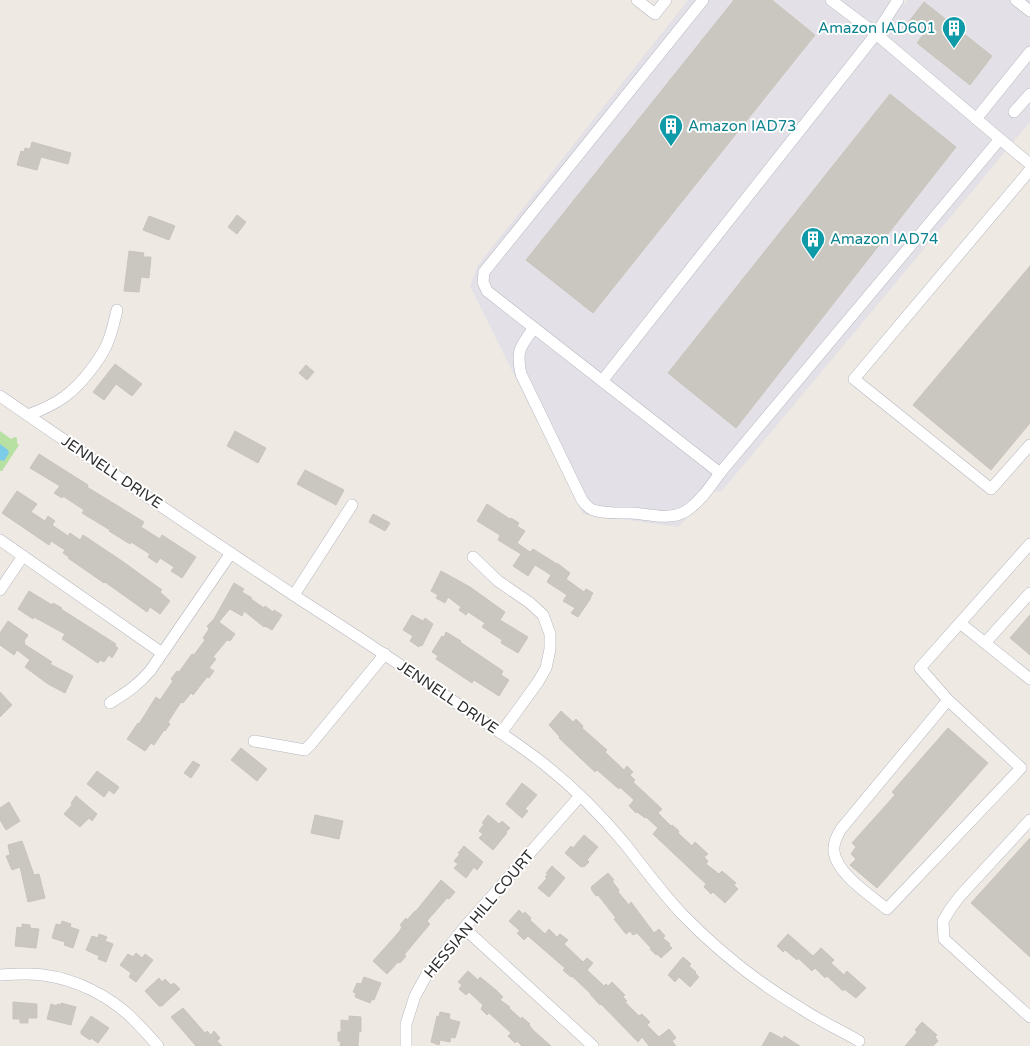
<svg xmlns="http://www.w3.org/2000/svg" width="1030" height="1046" viewBox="0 0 1030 1046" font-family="'Varela Round',sans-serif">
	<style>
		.industrial { fill: #e3e1e7 }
		.green { fill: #b7e1a2 }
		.water { fill: #7ccce9 }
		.building { fill: #cac7c0; stroke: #cac5bb }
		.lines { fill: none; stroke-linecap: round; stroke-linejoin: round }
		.minor-casing { stroke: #b5b7c0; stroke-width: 12 }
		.minor { stroke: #fff; stroke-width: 11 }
		.labels { text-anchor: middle; stroke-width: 4; stroke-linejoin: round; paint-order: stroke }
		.culture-label { font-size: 15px; fill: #0d838f; stroke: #fff; text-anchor: start }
		.street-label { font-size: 15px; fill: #2e2e2e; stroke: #fff }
	</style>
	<rect width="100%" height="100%" fill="#eee9e2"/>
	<path class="industrial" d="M688,0H889L895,5L899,0L905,4L907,0H1030V122L721,492L714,491L678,527L583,514L470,286L478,265Z"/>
	<path class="green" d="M0,431L11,439L15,437L17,438V443L19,445L2,471H0Z"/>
	<path class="water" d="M0,444L8,450L9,453L4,461L0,460Z"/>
	<g class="building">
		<path d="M734,0H772L815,35L593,313L526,260Z"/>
		<path d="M924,2L992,56L970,85L917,43L923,35L907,24Z"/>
		<path d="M890,94L956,147L736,428L668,373Z"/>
		<path d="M32,142L71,153L68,164L41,157L37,170L17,165L21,151L24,152L25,148L30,149Z"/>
		<path d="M237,215L246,222L237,234L228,227Z"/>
		<path d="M149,216L175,226L169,240L143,230Z"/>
		<path d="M129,251L144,253L143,257H151L149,278L141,277L139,292L124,291Z"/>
		<path d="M1030,266V423L991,470L913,405Z"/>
		<path d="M115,364L142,384L132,396L116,384L104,400L93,392Z"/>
		<path d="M306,365L314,372L307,380L299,373Z"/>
		<path d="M235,431L266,448L258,463L227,446Z"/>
		<path d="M39,454L88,485L87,487L144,522L141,527L160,539L162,535L196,557L182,578L171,571L174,567L160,558L157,563L148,557L150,554L131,542L130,544L109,531L110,530L82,513L84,510L63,496L62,498L54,493L60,486L30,468Z"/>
		<path d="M305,470L344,490L336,505L297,484Z"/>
		<path d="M17,491L37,504L31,512L45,521L48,516L55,521L52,525L68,536L70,533L80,540L83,535L122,561L162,590L160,592L170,601L160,614L150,607L147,612L105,582L104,583L68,558L69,557L63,553L65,550L51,541L49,545L2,513Z"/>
		<path d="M487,504L510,519L511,518L519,523L517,526L525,531L517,543L530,552L533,549L557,564V563L570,573L566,579L584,592L586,589L593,593L590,598H591L578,617L571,613L575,608L563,601L567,595L547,582L551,575L535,565L528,576L513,566L521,554L498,540L500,535L477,521Z"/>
		<path d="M373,514L390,523L385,531L369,522Z"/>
		<path d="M441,571L470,587L505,612L500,620L528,637L518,653L501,643L502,640L482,627L485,623L468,612L466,615L459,610L461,607L448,597L445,603L436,598L438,595L431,591Z"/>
		<path d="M234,583L244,589L242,592L252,598L251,599L264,608L265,606L273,612L274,610L282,615L272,630L265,626L264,627L244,611L242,616L230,609L228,611L219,622L235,634L230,641L227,640L213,657L216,659L209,668L214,671L209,678L207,677L193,695L191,693L183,703L181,702L168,722L170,724L165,731L164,730L154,745L151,743L145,751L127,739L138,723L139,724L156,697L160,700L173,681L171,679L177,671L179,672L192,654L194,655L205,640L203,638L209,629L207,626L214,619Z"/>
		<path d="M29,591L52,605L53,603L62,608L61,609L116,644L115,646L118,648L112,658L109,655L104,662L100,660L98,663L62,639L65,634L34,617L33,619L18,609Z"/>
		<path d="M412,615L423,621L425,618L433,624L422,646L420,645L419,647L410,641L413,636L403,630Z"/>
		<path d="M1030,615V655L1010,638Z"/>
		<path d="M8,621L28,635L24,641L25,642L24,644L52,662L50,664L73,676L65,693L48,684L25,667L30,660L17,650L14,655L0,645V633Z"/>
		<path d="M446,632L461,641L460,642L503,671L501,675L509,680L499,696L474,680L472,683L436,659L438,656L432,652L442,636L444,637Z"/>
		<path d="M0,692L12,705L0,717Z"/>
		<path d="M561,711L573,722L576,719L583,726L582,728L607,750L605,752L624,770L627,766L633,772L630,775L635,780L633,782L662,809L658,813L671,826L672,825L679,831L678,833L692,846L695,842L708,854L704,857L708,861L706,864L719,874L722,871L736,883L734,885L738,889L725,903L713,892L711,894L704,887L706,884L653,834L658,828L646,817L645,818L637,812L636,813L629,806L634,800L620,787L619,789L597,770L595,772L559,738L560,737L549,725Z"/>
		<path d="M948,728L988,763L877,888L850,865L856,859L851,854L856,847L852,843L895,795L892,792Z"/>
		<path d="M241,748L267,769L257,781L231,760Z"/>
		<path d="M193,761L200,765L191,778L184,773Z"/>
		<path d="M97,771L119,787L114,794L109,790L104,797L87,784Z"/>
		<path d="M522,783L537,795L525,809L528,811L522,818L506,804Z"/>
		<path d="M76,796L97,814L92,821L89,818L80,827L64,814L72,805L71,803Z"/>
		<path d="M9,802L20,821L6,830L0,820V808Z"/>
		<path d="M315,815L343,821L339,839L311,833Z"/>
		<path d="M488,815L499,824L502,821L510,828L506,832L507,833L493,850L479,838L483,834L479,831L484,824L482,823Z"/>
		<path d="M584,835L598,847L587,860L589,862L584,867L582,866L581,867L565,853L571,846L573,848Z"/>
		<path d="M1030,838V957L971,903Z"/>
		<path d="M22,841L34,875L39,874L45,898L28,902L20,867L12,870L6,856L10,855L8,845Z"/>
		<path d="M464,846L483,862L477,870L474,867L466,878L454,868L458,864L454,861L460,854L458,853Z"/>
		<path d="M552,866L565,878L549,897L538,888L547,878L545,877L548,874L546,873Z"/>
		<path d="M608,873L614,880L612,881L619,890L618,892L629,905L631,902L654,933L659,929L665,936L663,938L670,944L669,945L672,948L661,958L657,954L656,955L650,949L651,948L637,933L633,935L630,931L626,934L614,919L616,918L598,895L596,896L591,889L592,888L591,887Z"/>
		<path d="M441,880L455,892L449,899L447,898L427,921L430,924L404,955L406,956L400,963L398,962L387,974L373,961L399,932L402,927L400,925L406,918L407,920L415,911H416Z"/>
		<path d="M519,910L523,914L525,912L531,918L530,920L545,934L549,929L557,937L560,934L568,940L564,944L583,962L587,958L593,963L587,970L604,986L606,984L608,986L612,982L625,995L623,997L627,1001L625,1002L639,1016L642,1014L650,1022L647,1025L659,1037L669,1029L676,1038L672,1041L676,1046H649L642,1037L638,1042L601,1004L600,1005L590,994H591L572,976L571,977L563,970L565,968L528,936L524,940L517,933L520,931L509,921Z"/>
		<path d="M62,921L71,924L70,927L79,930L73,948L64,945L65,942L52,938L56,924L61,925Z"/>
		<path d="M22,924L30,925V928L39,929L36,948L15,946L17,927L22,928Z"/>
		<path d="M99,934L107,937L105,941L113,944L106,962L98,959L99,956L86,950L92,936L98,938Z"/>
		<path d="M788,934L813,956L821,948L834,960L831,963L844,975L847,971L866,988L856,998L844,989L843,991L827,976L825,978L815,968L812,971L798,958L797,960L785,950L783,952L777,946Z"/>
		<path d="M136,953L142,958L145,954L153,960L136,982L129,977L131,973L120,965L128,954L133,957Z"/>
		<path d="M683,957L691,964L689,966L696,972L695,973L699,977L690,987L679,977L675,982L668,975Z"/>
		<path d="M468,971L478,980L480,977L496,990L503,997L500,1000L510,1007L509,1008L521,1019L522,1017L530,1024L529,1025L533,1030L551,1046H522L517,1041L515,1043L508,1036L511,1033L489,1013L487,1015L481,1009L483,1005L469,992L466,995L459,989L462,985L458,982Z"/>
		<path d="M364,977L381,983L374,1000L372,999L370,1003L355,997L356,993L353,992L357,983L361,984Z"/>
		<path d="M159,978L162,982L165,979L171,985L174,983L180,989L162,1006H159L145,991Z"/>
		<path d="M13,1002L37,1004V1018H28V1023H20V1019H13Z"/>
		<path d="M61,1003L76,1007L71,1025L47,1019L51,1004L57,1006V1004L61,1005Z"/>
		<path d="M183,1008L205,1033L207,1031L211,1035L214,1031L220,1038L217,1041L222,1046H196L171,1017Z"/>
		<path d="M440,1012L450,1014L449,1019L460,1022L455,1038L451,1037L450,1042L440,1040L439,1045L431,1042L437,1016L439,1017Z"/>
		<path d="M91,1016L109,1028L98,1043L91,1038L90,1040L81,1034V1031Z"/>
		<path d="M349,1016L361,1017V1032L359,1031L358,1046H340L341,1042L338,1041V1032H341V1020L349,1021Z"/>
		<path d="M922,1022L937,1035L935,1037L938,1041L933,1046H905L917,1032L915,1030Z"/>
		<path d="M770,1032L783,1039L784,1036L800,1046H762Z"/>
	</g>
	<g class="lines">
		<g class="minor-casing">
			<g id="minor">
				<path d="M637,0L655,14L666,0"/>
				<path d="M703,0L484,272L483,282L487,291L720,473L1000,139L876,34L831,0"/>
				<path d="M1016,0L1030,11"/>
				<path d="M1014,112L1030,94"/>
				<path d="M976,119L1030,52"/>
				<path d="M1000,139L1030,164"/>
				<path d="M1030,170L854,379L991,489L1030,445"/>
				<path d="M534,328C520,347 516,350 521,374L582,500C585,504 588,508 593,510C606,514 619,513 632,513C649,514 670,521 686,511C700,502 710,487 720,473"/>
				<path d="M602,381L876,34L898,0"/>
				<path d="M0,396C100,465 200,533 301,600C354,634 407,669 459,705C488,724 517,743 544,764C573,787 601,815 625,844C644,868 662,893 683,915C719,952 758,983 802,1009C820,1021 840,1030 859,1041"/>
				<path d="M28,415C58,404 74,393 93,367C98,360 104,352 107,344C112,333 114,322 117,310"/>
				<path d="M0,540L162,653"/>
				<path d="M473,557L498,581L530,603L543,615L550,634V649L546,668L538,682L501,733"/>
				<path d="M0,590L23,556"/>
				<path d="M294,595L352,505"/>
				<path d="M960,623L1030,679"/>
				<path d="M985,643L1030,593"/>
				<path d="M948,700L841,829C837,836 833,843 834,852C837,874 870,895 887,909L1021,768L948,700L920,668L1030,544"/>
				<path d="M110,703C127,692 137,686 150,671L231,553"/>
				<path d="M254,741L305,750L311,744L385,654"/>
				<path d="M1030,820L960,896L951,908L943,921L944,939L1030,1017"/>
				<path d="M464,928L593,1046"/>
				<path d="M0,975C14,974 28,973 43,975C75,979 108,995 132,1018C141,1027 150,1037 158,1046"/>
				<path d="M406,1046V1024L415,996L426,976L464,928L580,796"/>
			</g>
		</g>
		<use href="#minor" class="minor"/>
	</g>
	<defs>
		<g id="building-pin" transform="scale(1.25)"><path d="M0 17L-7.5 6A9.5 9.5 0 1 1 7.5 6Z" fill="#0f9aa8" stroke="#fff"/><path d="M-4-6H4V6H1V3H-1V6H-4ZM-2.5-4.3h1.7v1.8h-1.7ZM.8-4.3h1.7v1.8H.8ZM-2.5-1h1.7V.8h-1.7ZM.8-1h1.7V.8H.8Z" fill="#fff"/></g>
	</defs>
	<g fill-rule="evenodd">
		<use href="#building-pin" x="954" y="28"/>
		<use href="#building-pin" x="671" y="126"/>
		<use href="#building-pin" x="813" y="239"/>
	</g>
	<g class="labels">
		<g class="culture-label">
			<text x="936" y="33" text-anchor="end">Amazon IAD601</text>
			<text x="688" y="131">Amazon IAD73</text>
			<text x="830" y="244">Amazon IAD74</text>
		</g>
		<g class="street-label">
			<text transform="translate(112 472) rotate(34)" y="5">JENNELL DRIVE</text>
			<text transform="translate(448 697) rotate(34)" y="5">JENNELL DRIVE</text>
			<text transform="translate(479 914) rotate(-50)" y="5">HESSIAN HILL COURT</text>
		</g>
	</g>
</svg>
